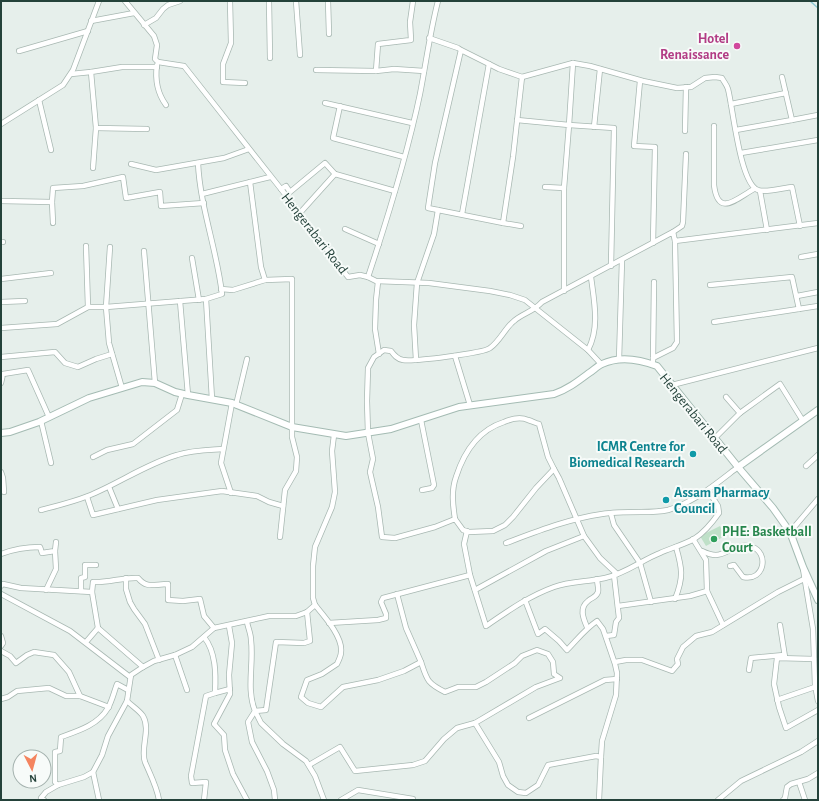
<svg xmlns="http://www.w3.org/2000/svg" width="819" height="801" viewBox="0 0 819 801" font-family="'Alegreya Sans',sans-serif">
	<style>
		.green { fill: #bfe0c8 }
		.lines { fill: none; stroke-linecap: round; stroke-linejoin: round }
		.stream { stroke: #8ec9d4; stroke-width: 1.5 }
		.street-casing { stroke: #a8b8b2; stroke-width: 6 }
		.secondary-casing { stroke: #a4bbb3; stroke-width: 8 }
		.street { stroke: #fff; stroke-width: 4.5 }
		.secondary { stroke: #fff; stroke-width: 6 }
		.hotel-dot { fill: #d1479c; stroke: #f7fbf9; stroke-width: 1.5 }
		.culture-dot { fill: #0f9aa8; stroke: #f7fbf9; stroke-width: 1.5 }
		.leisure-dot { fill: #2e9e5b; stroke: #f7fbf9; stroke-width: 1.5 }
		.labels { text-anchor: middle; stroke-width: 4; stroke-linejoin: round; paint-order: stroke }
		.hotel-label { font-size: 14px; font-weight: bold; fill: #b23c85; stroke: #f7fbf9; text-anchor: end }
		.street-label { font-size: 14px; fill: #24423a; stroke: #f7fbf9 }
		.culture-label { font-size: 14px; font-weight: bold; fill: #0d838f; stroke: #f7fbf9; text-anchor: end }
		.leisure-label { font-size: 14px; font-weight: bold; fill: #27864d; stroke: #f7fbf9; text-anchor: start }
	</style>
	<rect width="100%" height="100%" fill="#e6efeb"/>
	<path class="green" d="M720,526L725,536L706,546L700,536Z"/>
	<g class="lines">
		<path class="stream" d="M810,1L818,8"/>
		<g class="street-casing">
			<g id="street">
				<path d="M125,1L154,36L157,45L155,59L158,62L184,66L281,189L348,277L360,275L368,277L376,281L429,283L490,291L510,295L525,300L588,350L601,364"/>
				<path d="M230,1L231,43L223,64V82L245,83"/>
				<path d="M269,1L270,58"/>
				<path d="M296,1L300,55"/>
				<path d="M328,1L329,34"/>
				<path d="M91,21L134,13"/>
				<path d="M144,25L156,18L163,9L168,5L180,1"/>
				<path d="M429,38L458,48L461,50L499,69L522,77L513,157L503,223L428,208L435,163L461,50"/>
				<path d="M19,51L88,31"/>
				<path d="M573,63L569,125L614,128L611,266"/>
				<path d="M157,65C155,79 158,94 166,105"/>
				<path d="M316,70L376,71L378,44L411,40L410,22L413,1"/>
				<path d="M376,71L394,69L424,71"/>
				<path d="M71,74L91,72"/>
				<path d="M522,77L573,63L590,66L643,81L677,88L691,87L705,78L715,77L722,78C724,82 727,85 728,89C733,108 740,184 758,190C765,193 783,188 792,187L800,226"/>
				<path d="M640,81L634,146L655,147L653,243"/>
				<path d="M39,100L51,150"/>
				<path d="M325,103L412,123"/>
				<path d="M731,104L786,93"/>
				<path d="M340,106L333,138L404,157"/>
				<path d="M517,120L569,125L564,188V291"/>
				<path d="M792,120L818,115"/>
				<path d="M1,124L63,85L73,70L99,1"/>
				<path d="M714,126V185C718,218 736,199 754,189"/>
				<path d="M594,127L600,69"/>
				<path d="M147,129L96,128L91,72L122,67H157"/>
				<path d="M736,130L792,120L782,77"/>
				<path d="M685,131L686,87"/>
				<path d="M741,153L818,140"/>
				<path d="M198,163C200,207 217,250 222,294L206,299L212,399"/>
				<path d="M131,164L156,170L224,158L249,149"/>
				<path d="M93,168L96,128"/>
				<path d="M250,182L261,267L265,280L292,279V437L297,457L296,471L285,490L280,537"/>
				<path d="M545,187L564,188"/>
				<path d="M281,189L286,186L290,192L325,163L335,174"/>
				<path d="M760,191L767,230"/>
				<path d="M202,194L270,177"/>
				<path d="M1,201L52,202L53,223"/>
				<path d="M52,202L53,188L83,186L123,177L126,198L160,192L161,206L204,203"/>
				<path d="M299,214L335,174L395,191"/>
				<path d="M462,214L489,64"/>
				<path d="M503,223L521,226"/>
				<path d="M345,229L379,244"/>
				<path d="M673,232L682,226L683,222L686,154"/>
				<path d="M1,242H3"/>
				<path d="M86,246L88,307"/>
				<path d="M110,247L106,307L109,343L122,388"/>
				<path d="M144,251L155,383"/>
				<path d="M801,257L818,254"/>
				<path d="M192,258L199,300"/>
				<path d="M368,277C388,217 407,156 420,94C426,63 430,32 438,1"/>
				<path d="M1,279L51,273"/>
				<path d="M378,282L376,300L375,329L379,354"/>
				<path d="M710,285L792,277L799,309"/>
				<path d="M221,289L233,290L265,280"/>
				<path d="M797,296L818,292"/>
				<path d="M180,301L188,395"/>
				<path d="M1,302L25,301"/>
				<path d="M714,322L818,306"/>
				<path d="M1,328L57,324L88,307H106L206,299"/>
				<path d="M588,350C600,328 594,300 591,277"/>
				<path d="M455,356L470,405"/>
				<path d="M1,357L55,352L65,363L78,367L96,359L112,354"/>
				<path d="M653,358L673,348L677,342L675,241"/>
				<path d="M416,360L414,325L417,283L434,234L438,210"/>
				<path d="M619,360L622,260"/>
				<path d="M653,361L654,282"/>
				<path d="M1,383L3,374L28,370L49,417"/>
				<path d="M672,385L818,348"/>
				<path d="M726,397L740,413"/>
				<path d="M236,405L247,359"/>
				<path d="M421,420L434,485L432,488L422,490"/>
				<path d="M41,421L51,463"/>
				<path d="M715,438L740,413L780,384L803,421"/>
				<path d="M93,457L107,450L133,444L177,410L182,394"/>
				<path d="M806,466L818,455"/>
				<path d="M1,472L3,478L4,492"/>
				<path d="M109,487L118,509"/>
				<path d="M231,493L221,463L232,403"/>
				<path d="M87,497L93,515L157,500L222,491L257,496L269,502L283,506"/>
				<path d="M41,510C56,506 73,502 88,496C118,484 146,464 177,455C192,450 208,450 223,449"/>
				<path d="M611,514L614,525L640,563L651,602"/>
				<path d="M455,519C453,506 451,491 456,477C464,452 479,430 504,422C511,419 521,417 528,420C532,421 535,423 539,424L548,457L554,469"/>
				<path d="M467,531L464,544L470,575L486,626C508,611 529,596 554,587C570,581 588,582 605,578C625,574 642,560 660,553C671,548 683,545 694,539C705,532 712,523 719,513L718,506L708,490"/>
				<path d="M790,532L818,499"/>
				<path d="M506,543C538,531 568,519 602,514C614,512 629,512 641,512C651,512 659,512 668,510C695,502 717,483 738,467"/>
				<path d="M702,551C706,553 711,555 716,555C729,554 736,542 752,547C769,552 765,582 743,577L734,565L730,566"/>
				<path d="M1,554C14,549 27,547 40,547L42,553L55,551L56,542"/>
				<path d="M803,569L813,629L815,685L818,701"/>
				<path d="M617,574L600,558L584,536L559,478L554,469L536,488L513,517L505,525L493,531L469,532L463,530L455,519L435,527L395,538L382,537L378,507L370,472L373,459L368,433L367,401L368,368L374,357L384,350L391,351C394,355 397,359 403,360C412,362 484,353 490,348C500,341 505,328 514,321C523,313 533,312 542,302L673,232L675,241L818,223"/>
				<path d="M126,578V589L130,602L134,609L145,624L159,660"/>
				<path d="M1,586L3,584L21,588L92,592L98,628L143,667"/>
				<path d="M46,590L56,569L55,551"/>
				<path d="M475,590L546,551L584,536"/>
				<path d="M81,591V578L85,577V565H96"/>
				<path d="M707,591L723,625"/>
				<path d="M92,592L93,582C108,583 123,577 138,578C147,589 154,584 168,584V600L183,601L200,599L204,616L214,628"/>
				<path d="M1,594L70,631L130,677"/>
				<path d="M397,594L406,628L421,662"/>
				<path d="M675,599C684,577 682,568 676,547"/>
				<path d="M525,600L538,634L545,629L559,641L567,650C577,640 585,629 597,621L603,629L615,664L617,673L616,695L602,741L601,757"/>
				<path d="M315,605C324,616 343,637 341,652C341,656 339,660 337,664L322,674L307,680L301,697L308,703L321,707L343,687L378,680L404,671L421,662C427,680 427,683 445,692L458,687H476L486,682L515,663L522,656L537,650L548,654L553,662L554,674L560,678L536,687L475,723L499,762L503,776L508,785L518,792L526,793L538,785L548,765L596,756L601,757L599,800"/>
				<path d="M618,606L690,596L707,591L706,560L693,539"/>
				<path d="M307,612L310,641L304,643L276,642L266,710L255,711L261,723L283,744L306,761L315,776L324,800"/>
				<path d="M247,622C248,628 251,634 251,640C254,664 246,688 255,711L248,722L252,742L267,771L274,790L275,800"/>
				<path d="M329,623L378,620L386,618V614L381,602L383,598L470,575"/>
				<path d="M780,625L785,657"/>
				<path d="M229,626L232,643L229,675L230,694L214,724L224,735L225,750L233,774L247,800"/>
				<path d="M587,627C583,618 579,608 588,601C592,597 596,598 598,592C599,589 597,583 597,579"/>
				<path d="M1,636L3,643L1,646"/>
				<path d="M606,636L614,635L616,622L619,618L614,575"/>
				<path d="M204,637C216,652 216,674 215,693L230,689"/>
				<path d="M86,642L98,628"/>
				<path d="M1,651L10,656L16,663L27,655L34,652L54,655L69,672L80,696"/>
				<path d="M175,655L187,690"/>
				<path d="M814,659L777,658L774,684L779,707L786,728L818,710"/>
				<path d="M615,662L626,660H642L672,671L678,664L677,659L683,647L696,636L712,632L778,592L804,579"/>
				<path d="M749,670L751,658L784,655"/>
				<path d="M1,699L8,697L17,691L49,688L66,696H80L109,707"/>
				<path d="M777,700L815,687"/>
				<path d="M127,701C132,706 140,711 143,716C151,730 140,748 145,762C150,774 157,787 159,800"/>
				<path d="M529,718L605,680L617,679"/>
				<path d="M309,765L340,747L355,771L413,765L425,761L444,739L457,728L475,723"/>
				<path d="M93,772L99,800"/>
				<path d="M799,782L805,800"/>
				<path d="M58,785L55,782V752L60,751L61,737C78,731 98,725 108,708C112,701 114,692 117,684L128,690"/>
				<path d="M44,800L41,798L46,792L58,785L84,777L93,772L102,755L108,736L127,701L131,675L143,667L154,661L175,655L192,647L214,628L269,616H296L307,612L315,605L313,598V566L315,547L332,507L335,492L332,451L334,435"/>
				<path d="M204,800L206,782L192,783L191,776L206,696L215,693"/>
				<path d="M341,800L358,790L413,799"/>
				<path d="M718,800L741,781L801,752L818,741"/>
				<path d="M783,800L785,798L787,787L791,784L808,779L818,773"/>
			</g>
		</g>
		<g class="secondary-casing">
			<g id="secondary">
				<path d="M1,433L10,432L39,422L89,398L142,382L155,383L175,392L188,395L232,403L292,427L346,436L391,429L459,407L554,394C568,389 577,382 589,373C593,371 597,366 602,364C619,356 639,359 657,366L738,467L773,508L790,532L803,567L818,600"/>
				<path d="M738,467L818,410"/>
			</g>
		</g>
		<use href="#street" class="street"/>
		<use href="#secondary" class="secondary"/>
	</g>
	<circle class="hotel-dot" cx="737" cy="46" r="4"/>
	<g class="culture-dot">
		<circle cx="693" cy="454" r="4"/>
		<circle cx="666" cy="500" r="4"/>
	</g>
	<circle class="leisure-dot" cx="714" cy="539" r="4"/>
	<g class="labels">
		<g class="hotel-label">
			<text x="729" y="43">Hotel<tspan x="729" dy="16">Renaissance</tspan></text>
		</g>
		<g class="street-label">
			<text transform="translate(315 233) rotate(52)" y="5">Hengerabari Road</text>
			<text transform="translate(694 413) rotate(51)" y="5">Hengerabari Road</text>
		</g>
		<g class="culture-label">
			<text x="685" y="451">ICMR Centre for<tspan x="685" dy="16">Biomedical Research</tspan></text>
			<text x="674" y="497" text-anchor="start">Assam Pharmacy<tspan x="674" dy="16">Council</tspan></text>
		</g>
		<g class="leisure-label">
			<text x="722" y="536">PHE: Basketball<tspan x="722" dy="16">Court</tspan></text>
		</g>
	</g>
	<rect width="819" height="801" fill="none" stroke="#24423a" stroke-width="4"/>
	<g transform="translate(32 769) rotate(174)"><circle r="19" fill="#f7fbf9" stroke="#a3b1ad"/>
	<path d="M0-3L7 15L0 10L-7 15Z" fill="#f4845f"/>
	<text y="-6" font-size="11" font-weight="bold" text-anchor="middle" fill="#24423a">N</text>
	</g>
</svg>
